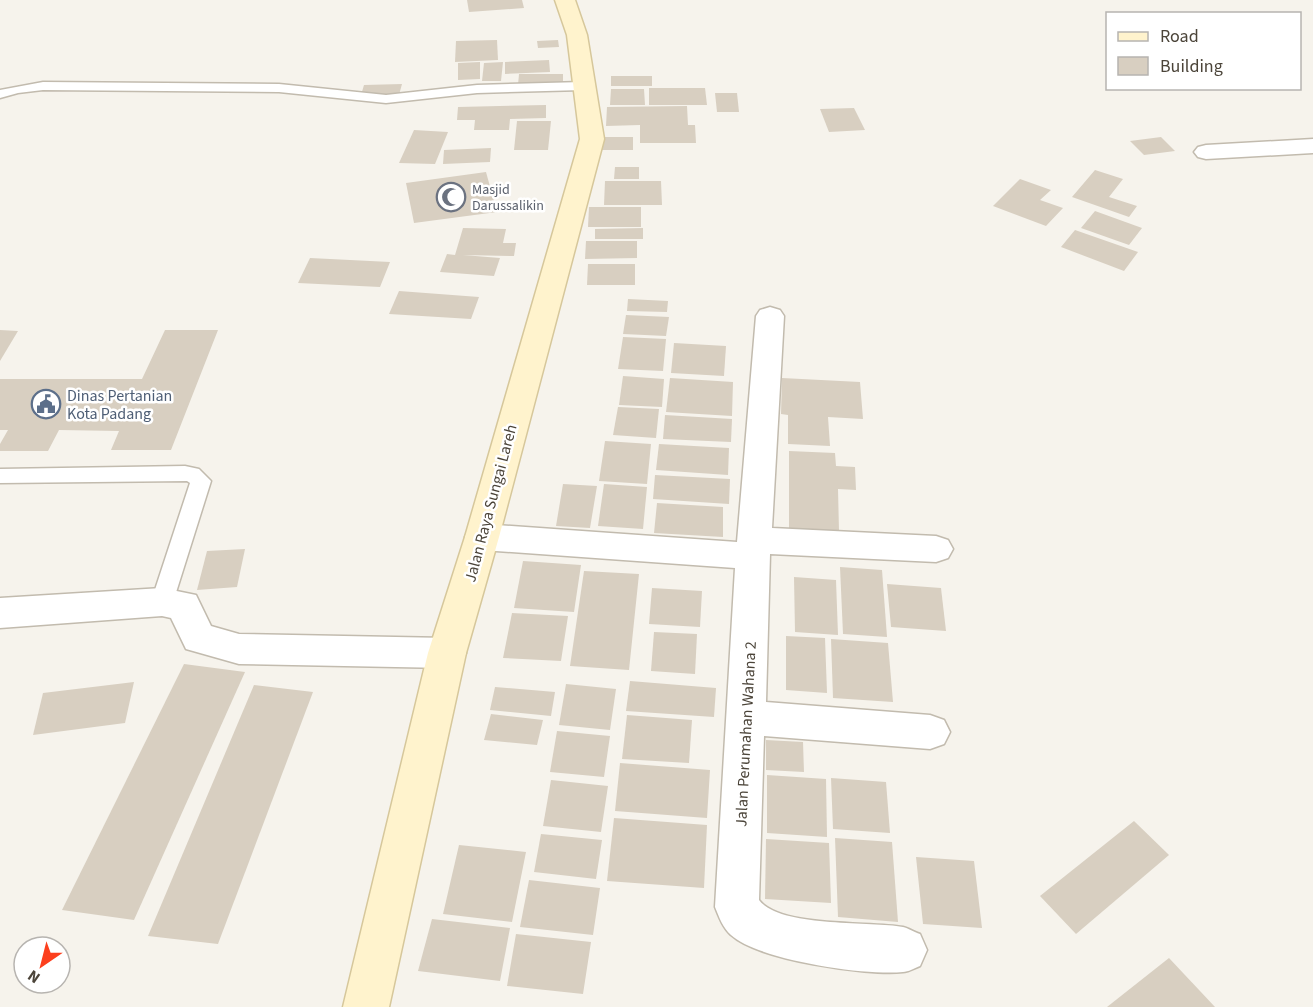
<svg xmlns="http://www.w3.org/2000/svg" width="1313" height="1007" viewBox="0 0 1313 1007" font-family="'Source Sans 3',sans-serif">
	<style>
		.building { fill: #d8cfc1 }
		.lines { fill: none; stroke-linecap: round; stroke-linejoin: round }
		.lane-casing { stroke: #c2bbae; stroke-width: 3 }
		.street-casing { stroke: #c2bbae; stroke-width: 3 }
		.secondary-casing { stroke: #d6c79b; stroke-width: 3 }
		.lane { fill: #fff; fill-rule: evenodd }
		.street { fill: #fff; fill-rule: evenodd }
		.secondary { fill: #fff3cd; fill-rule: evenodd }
		.labels { text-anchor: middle; stroke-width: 5; stroke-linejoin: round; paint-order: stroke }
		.far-worship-label { font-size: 14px; fill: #5b616d; stroke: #fff; text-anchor: start }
		.service-label { font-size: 16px; fill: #4e5e75; stroke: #fff; text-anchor: start }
		.street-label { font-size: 16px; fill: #4b4439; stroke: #fff }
	</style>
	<rect width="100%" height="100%" fill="#f6f3ec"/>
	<g class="building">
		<path d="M467,0H522L524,8L469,12Z"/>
		<path d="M497,40L498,60L455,62L456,41Z"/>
		<path d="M558,40L559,47L538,48L537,41Z"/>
		<path d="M549,60L550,72L505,74V62Z"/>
		<path d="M480,62V79L458,80V63Z"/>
		<path d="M503,62L501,81H482L484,63Z"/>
		<path d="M519,74H563V84L518,85Z"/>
		<rect x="611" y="76" width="41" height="10"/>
		<path d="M402,84L399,95H361L364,85Z"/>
		<path d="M649,88H705L707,105H649Z"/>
		<path d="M611,89H644L645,105H610Z"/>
		<path d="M715,93H737L739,112H717Z"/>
		<path d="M546,105V118L510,119L509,130H474L475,120H457L458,107Z"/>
		<path d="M687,106L688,125H695L696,143H640V125L606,126L607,107Z"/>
		<path d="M854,108L865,130L829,132L820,109Z"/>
		<path d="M517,121H551L548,150H514Z"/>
		<path d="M414,130L448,132L435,164L399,163Z"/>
		<path d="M603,137H633V150H602Z"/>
		<path d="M1161,137L1175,151L1144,155L1130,141Z"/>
		<path d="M491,148L490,162L443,164L444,150Z"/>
		<path d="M615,167H639V179H614Z"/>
		<path d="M1095,170L1123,179L1109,197L1137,206L1129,217L1072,197Z"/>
		<path d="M486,172L497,212L414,223L406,183Z"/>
		<path d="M1020,179L1051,190L1040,200L1063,208L1046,226L993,206Z"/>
		<path d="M605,181H661L662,205H604Z"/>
		<path d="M589,207H641V227H588Z"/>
		<path d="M1095,211L1142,228L1129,245L1081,228Z"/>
		<path d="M463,228L506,229L503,243H516L514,256L463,255L500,258L494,276L440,272L447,254L455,255Z"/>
		<path d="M643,228V239H595V229Z"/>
		<path d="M1075,230L1138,252L1124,271L1061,247Z"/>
		<path d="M586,241H637V258L585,259Z"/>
		<path d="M310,258L390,262L380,287L298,283Z"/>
		<path d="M588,264H635V285H587Z"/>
		<path d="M399,291L479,297L471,319L389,314Z"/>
		<path d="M628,299L668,301L667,312L627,311Z"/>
		<path d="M626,315L669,317L666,336L623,334Z"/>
		<path d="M0,330L18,331L0,361Z"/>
		<path d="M165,330H218L171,450H111L119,431L59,430L48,451H0V444L8,430H0V379H142Z"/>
		<path d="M623,337L666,339L663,371L618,369Z"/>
		<path d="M674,343L726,346L724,376L671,373Z"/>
		<path d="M623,376L664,379L662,407L619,405Z"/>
		<path d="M670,378L733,382L732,416L666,412Z"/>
		<path d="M782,378L860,382L863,419L828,417L830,446L788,444V415L781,414Z"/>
		<path d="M618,407L659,409L656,438L613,435Z"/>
		<path d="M665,415L732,419L731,442L663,439Z"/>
		<path d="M605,441L651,444L647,484L599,481Z"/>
		<path d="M659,444L729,448L728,475L656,470Z"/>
		<path d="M789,451L835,453L836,466L855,467L856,490L838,489L839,531L789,528Z"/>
		<path d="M655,475L730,479L729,504L653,499Z"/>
		<path d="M563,484L597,486L590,528L556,526Z"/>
		<path d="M604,484L647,487L643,529L598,526Z"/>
		<path d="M657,503L723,507V537L654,533Z"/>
		<path d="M245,549L237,587L197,590L207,551Z"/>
		<path d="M523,561L581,565L574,612L514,608Z"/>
		<path d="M840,567L882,570L887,637L843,634Z"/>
		<path d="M584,571L639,574L629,670L570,666Z"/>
		<path d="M794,577L836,580L838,635L795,632Z"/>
		<path d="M887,584L941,588L946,631L891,627Z"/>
		<path d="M652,588L702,591L700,627L649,624Z"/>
		<path d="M512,613L568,616L561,661L503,658Z"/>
		<path d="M654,632L697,634L695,674L651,671Z"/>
		<path d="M786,636L825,638L827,693L786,690Z"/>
		<path d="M831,639L888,643L893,702L833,698Z"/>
		<path d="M184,664L245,672L134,920L62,910Z"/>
		<path d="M630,681L716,688L714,717L626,711Z"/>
		<path d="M134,682L125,723L33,735L43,693Z"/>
		<path d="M566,684L616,689L610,730L559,725Z"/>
		<path d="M254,685L313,692L218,944L148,936Z"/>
		<path d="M495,687L555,692L551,716L490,710Z"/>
		<path d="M491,714L543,720L537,745L484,740Z"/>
		<path d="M627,715L692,720L689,763L622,759Z"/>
		<path d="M557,731L610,736L604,777L550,772Z"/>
		<path d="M766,740L803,742L804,772L766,770Z"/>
		<path d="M620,763L710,770L707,818L615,811Z"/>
		<path d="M767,775L826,779L827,837L767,833Z"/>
		<path d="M831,778L886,782L890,833L833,829Z"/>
		<path d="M551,780L608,786L601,832L543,826Z"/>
		<path d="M614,818L707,825L704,888L607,881Z"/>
		<path d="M1134,821L1169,855L1076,934L1040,896Z"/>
		<path d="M541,834L602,840L596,879L534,872Z"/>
		<path d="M835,838L892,842L898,922L838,917Z"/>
		<path d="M766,839L829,843L831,903L765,899Z"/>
		<path d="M459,845L526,852L512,922L443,914Z"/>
		<path d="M916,857L974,861L982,928L923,924Z"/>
		<path d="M529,880L600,888L593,935L520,927Z"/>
		<path d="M432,919L510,928L500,981L418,971Z"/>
		<path d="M516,934L591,942L583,994L507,986Z"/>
		<path d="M1169,958L1215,1007H1107Z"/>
	</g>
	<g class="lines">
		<g class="lane-casing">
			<g id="lane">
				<path d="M43,82L279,84L386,95L477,85L583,82L590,86L583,90L477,93L386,103L279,92L43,90L18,93L0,98V90Z"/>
				<path d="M185,466L199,469L211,481L173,602L170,608L162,611L154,608L151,602L190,483L187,481L0,483V469Z"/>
			</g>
		</g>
		<g class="street-casing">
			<g id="street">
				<path d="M1313,139V153L1206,159L1198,157L1194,152L1198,147L1206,145Z"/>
				<path d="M770,307L780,310L784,316L772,528L936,536L948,540L953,549L948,558L936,562L770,554L766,702L930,715L944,720L950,732L944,744L930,749L764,736L759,900C780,928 870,921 903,927C908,928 914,932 920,934L927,950L920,966C915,968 908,972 903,972C866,976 758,960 731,935C723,928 719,917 715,907L735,568L482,550L470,546L465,537L470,528L482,524L737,542L756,316L760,310Z"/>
				<path d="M162,588L196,595L211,626L239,634L447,638L460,642L466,653L460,664L447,668L239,664L186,649L171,618L162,616L0,628V598Z"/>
			</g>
		</g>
		<g class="secondary-casing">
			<path id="secondary" d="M555,0H575L587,35L604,139L499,537L466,653L389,1007H343L428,653L465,537L580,139L567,35Z"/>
		</g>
		<use href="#lane" class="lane"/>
		<use href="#street" class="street"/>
		<use href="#secondary" class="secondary"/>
	</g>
	<defs>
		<g id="mosque-ring" transform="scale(1.5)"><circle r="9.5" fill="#fff" stroke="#6b7280" stroke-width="1.5"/><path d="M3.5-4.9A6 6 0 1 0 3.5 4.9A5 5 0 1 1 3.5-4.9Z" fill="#6b7280"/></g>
		<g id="civic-ring" transform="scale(1.5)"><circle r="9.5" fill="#fff" stroke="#5c6f8a" stroke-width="1.5"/><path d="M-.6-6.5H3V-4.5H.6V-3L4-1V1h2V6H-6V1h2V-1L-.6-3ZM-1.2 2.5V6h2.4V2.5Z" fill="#5c6f8a"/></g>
	</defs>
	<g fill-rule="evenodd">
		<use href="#mosque-ring" x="451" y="197"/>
		<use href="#civic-ring" x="46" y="404"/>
	</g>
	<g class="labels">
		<g class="far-worship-label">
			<text x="472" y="194">Masjid<tspan x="472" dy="16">Darussalikin</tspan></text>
		</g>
		<g class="service-label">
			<text x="67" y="401">Dinas Pertanian<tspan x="67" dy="18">Kota Padang</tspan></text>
		</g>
		<g class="street-label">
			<text transform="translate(490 503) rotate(-75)" y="6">Jalan Raya Sungai Lareh</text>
			<text transform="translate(745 734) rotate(-87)" y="6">Jalan Perumahan Wahana 2</text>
		</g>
	</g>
	<rect x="1106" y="12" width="195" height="78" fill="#ffffff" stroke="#b7b4b0" stroke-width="1.5"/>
	<rect x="1118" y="32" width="30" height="9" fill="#fff3cd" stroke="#b7b4b0" stroke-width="1.5"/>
	<text x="1160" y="42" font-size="18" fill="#4b4439">Road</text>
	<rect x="1118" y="57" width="30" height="18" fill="#d8cfc1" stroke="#b7b4b0" stroke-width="1.5"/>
	<text x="1160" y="72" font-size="18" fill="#4b4439">Building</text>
	<g transform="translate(42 965) rotate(215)"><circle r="28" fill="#ffffff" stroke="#b7b4b0" stroke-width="1.5"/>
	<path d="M0-4.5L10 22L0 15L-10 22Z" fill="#fc3f1d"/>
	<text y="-9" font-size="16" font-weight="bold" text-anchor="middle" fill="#4b4439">N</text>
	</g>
</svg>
